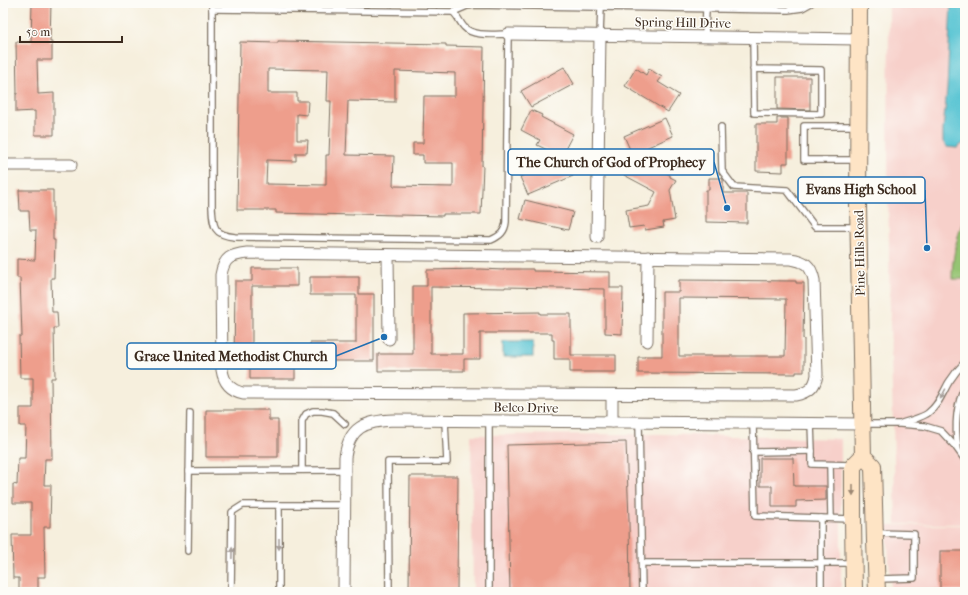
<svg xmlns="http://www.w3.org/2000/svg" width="968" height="595" viewBox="0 0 968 595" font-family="'IM FELL French Canon',serif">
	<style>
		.built { fill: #f7d0ca }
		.green { fill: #96c473; stroke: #687748 }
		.water { fill: #59c4d3; stroke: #4a7778 }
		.building { fill: #ee9e8c; fill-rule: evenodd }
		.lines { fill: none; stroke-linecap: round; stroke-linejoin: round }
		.lane-casing { stroke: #7c6f61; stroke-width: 8 }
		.street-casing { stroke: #7c6f61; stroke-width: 13 }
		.secondary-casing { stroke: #7c6f61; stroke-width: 18 }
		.lane { stroke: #fff; stroke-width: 5.5 }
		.street { stroke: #fff; stroke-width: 11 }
		.secondary { stroke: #fee4c5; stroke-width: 16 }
		.oneway { fill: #a79f9a }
		.oneway2 { fill: #9c8772 }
		.labels { text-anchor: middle; stroke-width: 3; stroke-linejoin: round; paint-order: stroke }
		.street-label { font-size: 13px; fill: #3b2a1e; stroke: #fdfcf7 }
		.leader { fill: none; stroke: #1f6fb2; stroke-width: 1.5 }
		.callout-dot { fill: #1f6fb2; stroke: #fdfcf7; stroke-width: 1.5 }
		.callout { fill: #fdfcf7; stroke: #1f6fb2; stroke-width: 1.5 }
		.callout-label { font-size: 14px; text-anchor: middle; font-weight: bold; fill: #3b2a1e }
	</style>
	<rect width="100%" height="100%" fill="#fdfcf7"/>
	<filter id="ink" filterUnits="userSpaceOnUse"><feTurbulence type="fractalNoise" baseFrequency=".025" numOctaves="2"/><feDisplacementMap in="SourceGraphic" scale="8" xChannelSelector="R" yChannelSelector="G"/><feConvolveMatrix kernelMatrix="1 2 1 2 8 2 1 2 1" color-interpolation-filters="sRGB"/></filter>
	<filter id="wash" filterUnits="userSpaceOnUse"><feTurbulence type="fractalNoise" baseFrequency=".012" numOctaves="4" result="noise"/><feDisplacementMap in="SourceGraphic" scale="16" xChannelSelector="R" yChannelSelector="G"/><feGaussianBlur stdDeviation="0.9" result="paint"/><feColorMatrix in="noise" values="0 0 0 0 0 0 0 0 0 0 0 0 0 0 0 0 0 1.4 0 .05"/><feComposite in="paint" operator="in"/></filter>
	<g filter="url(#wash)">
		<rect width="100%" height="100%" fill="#f6efdd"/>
		<g class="built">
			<path d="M889,3H965V524H896L890,321L888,174Z"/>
			<path d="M660,434L841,439V592H473L471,435Z"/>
			<path d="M887,525H965V592H891Z"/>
		</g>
		<path class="green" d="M965,216V279H952C952,257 957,236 965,216Z"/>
		<g class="water">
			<path d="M951,3H965V142L957,148L947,147L943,142V130L947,89Z"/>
			<rect x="503" y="342" width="30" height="15"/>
		</g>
		<g id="blocks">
			<g class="building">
				<path d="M32,3H51L50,42H52V60H37L38,94L54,93V135H35V111L16,112V94H17L16,42H31Z"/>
				<path d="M278,41L446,44V46L484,47L482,166H483L481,214H443V216L354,214V215L276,213V210H237L240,42L278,43ZM268,69L328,70L327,101H331L329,155H326V185L266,184L267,160L296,161V153H307L308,140H297V114L307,115L308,101H297V93H268ZM395,71L455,73V96H424L423,143H413V155H423V163H453V187L393,186L394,156L346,155L348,101L395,102Z"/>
				<path d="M564,67L574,84L531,107L521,91Z"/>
				<path d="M636,68L646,75L649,69L662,77L658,82L679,95L668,112L625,86Z"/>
				<path d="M777,77H810V110L777,109Z"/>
				<path d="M531,110L542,115L541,117L573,134L562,155L563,154L573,176L528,195L520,177L539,169L537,165L560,156L537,145L540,140L521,130Z"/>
				<path d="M665,118L673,136L632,154L624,136Z"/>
				<path d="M777,118H788V163H783V172L756,171V124H777Z"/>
				<path d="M633,156L670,175V177L676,180L670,190L675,220L663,222L664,227L645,230L644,226L629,228L626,210L649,206L656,192L624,175Z"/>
				<path d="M709,178H722L723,180V193H747V223L706,222V190H709Z"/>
				<path d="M19,190H53V240H55L54,278H51L52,312H57L58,328H54L55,378H51L52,459H45L44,485H51L50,527H44L45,577H38V592H19V578H13L12,535H31V503H13V484L17,485L18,458H25L26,426H20V408H33V378H20L19,336H22L20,278H17V259L35,260L36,230H30L29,211H20Z"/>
				<path d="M525,200L573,212L568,230L520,219Z"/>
				<path d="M252,268H297V286H252V362H295V379H250V367H234L235,281H252Z"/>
				<path d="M481,269L504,270V269H533V271L610,272V288H623L622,334L605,333V289L505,287V288L431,287V354H463V313L540,312V314H571V355H616V372H570V359H554V340H552V333H480V359H464V371H378V354H413V286H427V270Z"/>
				<path d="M310,277H359V294H374V361H310V343H356V295H310Z"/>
				<path d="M679,280L796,281V283H804L803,339H804V372H796V374L638,373V357H645V356H662V292H679ZM679,298L786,299L785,356H679Z"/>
				<path d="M206,410H269V420H278V457H206Z"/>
				<path d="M626,442L629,520L630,592H510L507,445Z"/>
				<path d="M760,458H793L794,486H826V500L796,501V507H772V486H760Z"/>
				<path d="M410,476H458L457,592H409Z"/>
				<rect x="940" y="551" width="25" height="39"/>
			</g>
		</g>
	</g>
	<g filter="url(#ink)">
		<use href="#blocks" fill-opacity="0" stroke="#7c6f61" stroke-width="1"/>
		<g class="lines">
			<g class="lane-casing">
				<g id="lane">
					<path d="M212,3V9L453,12L467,6L476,5L788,10L802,8L811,3"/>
					<path d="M212,9V207C213,226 213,235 235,237L491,240C500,236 505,232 506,222L508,34C495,34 473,37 464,27C460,23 458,16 453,12"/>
					<path d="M600,35L601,7"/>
					<path d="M705,37L706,9"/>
					<path d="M753,37L754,113L821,114V70L753,69"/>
					<path d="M721,127L722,171L734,187L787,190L815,227H856"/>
					<path d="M858,160H804V126H858"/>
					<path d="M639,422L642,592"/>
					<path d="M753,423L755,516L851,519"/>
					<path d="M902,423C909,421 923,417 928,413C939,405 943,392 949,382C954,374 959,368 965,362"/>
					<path d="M863,424H900L924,426L941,431L955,446L965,460"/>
					<path d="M958,449C955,428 955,406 965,387"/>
					<path d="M812,451V464L852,465"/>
					<path d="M753,452L812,451L811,423"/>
					<path d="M830,465L831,518"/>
					<path d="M302,470V421L306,414L313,411H322L333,413L345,424"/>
					<path d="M189,471L345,470"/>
					<path d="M279,505V592"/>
					<path d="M876,533L914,534V578L879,579"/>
					<path d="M188,551L190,413"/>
					<path d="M642,563H853"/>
					<path d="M231,592L232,512L243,505H344"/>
					<path d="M389,592L388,462H447L445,421"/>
					<path d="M489,592V421"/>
					<path d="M821,592V518"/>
				</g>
			</g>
			<g class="street-casing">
				<g id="street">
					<path d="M508,34L859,39"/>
					<path d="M3,165H71"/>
					<path d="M597,237L600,35"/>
					<path d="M247,253L790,259C805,261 811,265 814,280L817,375C815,388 808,393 796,395L243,393C230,390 224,383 222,370L221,275C224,257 231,255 247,253Z"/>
					<path d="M388,255L389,339"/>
					<path d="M647,341L648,257"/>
					<path d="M612,422V395"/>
					<path d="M344,592L345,457C349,427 365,421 394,420L862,424"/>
				</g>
			</g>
			<g class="secondary-casing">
				<g id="secondary">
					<path d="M859,3L858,205L863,456L873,466L875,541L877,592"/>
					<path d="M854,592L853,519V466L863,456"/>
				</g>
			</g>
			<use href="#lane" class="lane"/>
			<use href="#street" class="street"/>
			<use href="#secondary" class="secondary"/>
		</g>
		<defs><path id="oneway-solid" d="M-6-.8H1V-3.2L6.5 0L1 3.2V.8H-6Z"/></defs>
		<g class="oneway">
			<use href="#oneway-solid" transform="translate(943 394) rotate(118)"/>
			<use href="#oneway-solid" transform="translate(279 544) rotate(90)"/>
			<use href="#oneway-solid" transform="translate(232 553) rotate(-89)"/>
		</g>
		<use class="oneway2" href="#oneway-solid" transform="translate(853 490) rotate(90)"/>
	</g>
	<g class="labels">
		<g class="street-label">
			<text transform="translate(683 22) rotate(1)" y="5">Spring Hill Drive</text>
			<text transform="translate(859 253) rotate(-91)" y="5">Pine Hills Road</text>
			<text transform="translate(526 407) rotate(1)" y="5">Belco Drive</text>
		</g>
	</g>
	<path class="leader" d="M727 208L714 162M927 248L925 190M384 337L336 356"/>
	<g class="callout-dot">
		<circle cx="727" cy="208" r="4"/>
		<circle cx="927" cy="248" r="4"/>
		<circle cx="384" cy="337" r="4"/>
	</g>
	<g class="callout">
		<rect x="508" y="149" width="206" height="26" rx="4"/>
		<rect x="798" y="177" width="127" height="26" rx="4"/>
		<rect x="127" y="343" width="209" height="26" rx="4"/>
	</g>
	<g class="callout-label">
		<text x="611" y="167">The Church of God of Prophecy</text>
		<text x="861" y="194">Evans High School</text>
		<text x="231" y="361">Grace United Methodist Church</text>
	</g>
	<rect width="968" height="595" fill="none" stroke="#fdfcf7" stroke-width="16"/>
	<path d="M20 36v6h102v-6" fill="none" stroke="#3b2a1e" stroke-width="2"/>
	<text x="26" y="36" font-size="12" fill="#3b2a1e" stroke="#fdfcf7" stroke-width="3" paint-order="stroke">50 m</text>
</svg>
